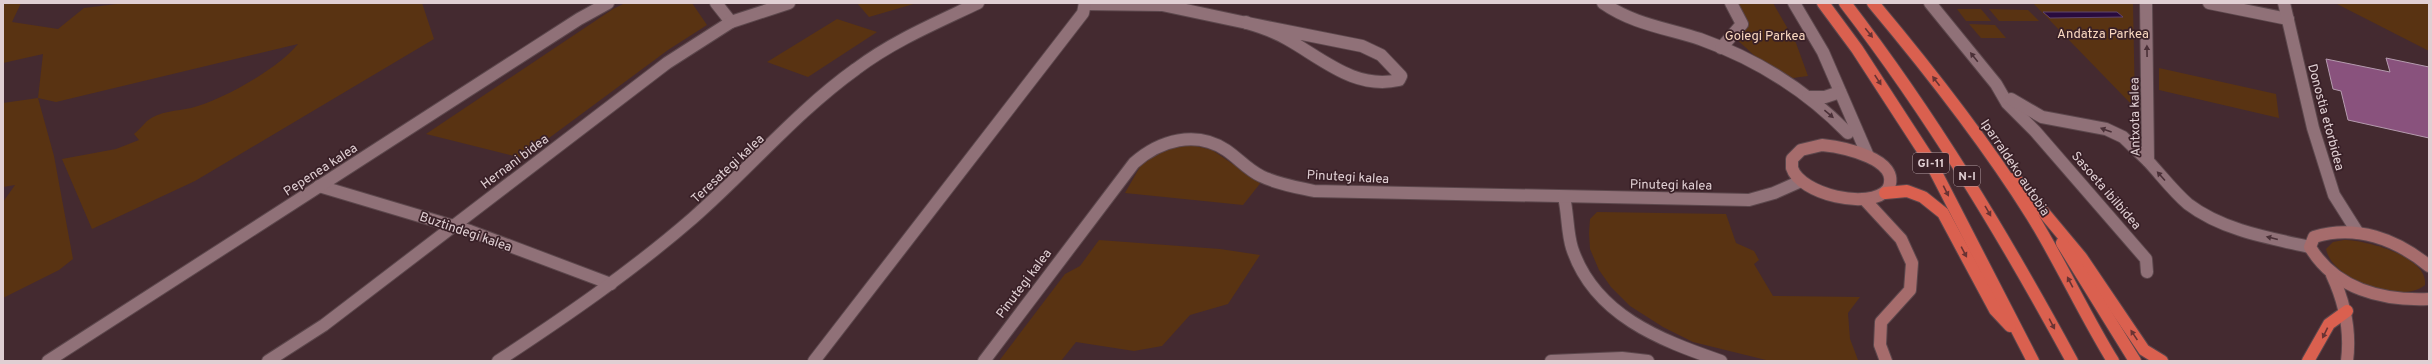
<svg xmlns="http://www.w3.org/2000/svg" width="2432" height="364" viewBox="0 0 2432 364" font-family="Overpass,sans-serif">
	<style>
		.green { fill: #593312 }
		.water { fill: #290b3e; stroke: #60466b }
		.building { fill: #89527d; stroke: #b59bae }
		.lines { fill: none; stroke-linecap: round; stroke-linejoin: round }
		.minor-casing { stroke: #5c474c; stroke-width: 14 }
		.tertiary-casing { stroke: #5c474c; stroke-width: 14 }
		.secondary-casing { stroke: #5c474c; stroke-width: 14 }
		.motorway-casing { stroke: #5c474c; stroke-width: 14 }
		.minor { stroke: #907178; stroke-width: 12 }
		.tertiary { stroke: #907178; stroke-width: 12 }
		.secondary { stroke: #a66c6c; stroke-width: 12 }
		.motorway { stroke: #da604f; stroke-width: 12 }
		.oneway { fill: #693333 }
		.oneway2 { fill: #4a3037 }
		.labels { text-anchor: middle; stroke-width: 3.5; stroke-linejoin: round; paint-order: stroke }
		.shield { fill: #392027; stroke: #ae9a9f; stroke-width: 1 }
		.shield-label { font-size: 12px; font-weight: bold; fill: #e0cfd3 }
		.park-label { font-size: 13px; fill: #fad8c0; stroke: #392027 }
		.street-label { font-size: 13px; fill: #e0cfd3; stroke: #392027 }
	</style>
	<rect width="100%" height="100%" fill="#442a30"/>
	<g class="green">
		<path d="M3,3H21L12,22L58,29L84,8L125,3H422L434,39L195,181L92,229L62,159L116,149L139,140L134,134C139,130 143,125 147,121C159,111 177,111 191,108C222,100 278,69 298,44L56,102L38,98L54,156L73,259L59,270L3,298V202L15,185L3,187V103L38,98L43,54L3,63Z"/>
		<path d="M625,3H692L707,25L668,50L522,158L426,134L613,9Z"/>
		<path d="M857,3H917L869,17Z"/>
		<path d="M1731,3H1773L1796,43L1808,76L1793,78L1756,57L1734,37L1743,28Z"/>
		<path d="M2033,3H2133L2135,108Z"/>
		<path d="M2335,3H2429V51Z"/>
		<path d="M1957,9H1981L1991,21H1966Z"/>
		<path d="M1989,9L2028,10L2039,21H1999Z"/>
		<path d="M837,19L877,32L808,77L767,62Z"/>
		<path d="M1969,24L1995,25L2006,38H1981Z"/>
		<path d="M2159,68L2276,94L2279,118L2159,90Z"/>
		<path d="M1178,145L1196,146L1212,150L1243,171L1262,181L1243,205L1125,193L1145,158Z"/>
		<path d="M1597,212L1726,214L1736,243L1754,251L1759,260L1754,264L1773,296L1860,297L1848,313L1850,339L1858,360L1770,361L1693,342L1663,327L1630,306L1611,287L1599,270L1590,249L1589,233L1590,219Z"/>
		<path d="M1099,240L1220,249L1260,255L1228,304L1190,315L1162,346L1134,351L1076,342L1061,361H999L1065,274L1080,266Z"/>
		<path d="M2344,240C2365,240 2428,256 2425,285C2401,305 2332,280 2326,249L2333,242Z"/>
	</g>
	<path class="water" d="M2043,12H2117L2123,17L2050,18Z"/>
	<path class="building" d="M2386,58L2429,67V138L2348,120L2341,91L2333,89L2326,59L2390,72Z"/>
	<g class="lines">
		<g class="minor-casing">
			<g id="minor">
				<path d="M716,3L731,22"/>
				<path d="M1603,3C1633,24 1666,28 1700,39C1756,59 1806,90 1848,133"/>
				<path d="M1794,3L1823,52L1868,156"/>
				<path d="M1930,3L1996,84L2007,103L2035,131L2146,259L2147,272"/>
				<path d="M2146,3L2148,161C2161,175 2173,191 2188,204C2222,230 2269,238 2310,247"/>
				<path d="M2209,3L2288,19"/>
				<path d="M1085,4L1162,5L1247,23"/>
				<path d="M1246,22L1247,23"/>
				<path d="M1247,23L1362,46L1381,55L1401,76L1399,80C1355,90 1323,59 1287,39C1275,32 1261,27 1247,23Z"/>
				<path d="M1721,48L1742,24L1731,3"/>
				<path d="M1808,97H1825L1840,92"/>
				<path d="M2011,99L2042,117L2106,129L2123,137L2148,161"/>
				<path d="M319,186L470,231L611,284"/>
				<path d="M1564,197C1568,214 1567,232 1572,248C1594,315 1660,340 1721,361"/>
				<path d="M48,361L579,19L608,3"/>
				<path d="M268,361L324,325L667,63L731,22L789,3"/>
				<path d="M498,361C565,317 632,271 693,218C748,170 796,112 856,69C893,41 936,23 978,3"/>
				<path d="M814,361L1083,13L1085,3"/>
				<path d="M984,361L1134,163C1160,140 1196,130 1226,150C1238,158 1248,170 1261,176C1277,184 1296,187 1314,191L1749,200L1774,193L1801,181"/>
				<path d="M1551,361L1622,358L1648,361"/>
			</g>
		</g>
		<g class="tertiary-casing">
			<path id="tertiary" d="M2284,3L2313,128L2334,195L2358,233"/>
		</g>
		<g class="secondary-casing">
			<g id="secondary">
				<path d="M1822,145C1842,147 1903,159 1888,189C1870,211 1800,194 1792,168C1792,165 1792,161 1792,159L1801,150Z"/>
				<path d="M1865,200L1901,239L1912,263L1910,290L1881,322L1880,345L1886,361"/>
				<path d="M2429,266C2396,239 2356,224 2314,237L2310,247C2335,289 2382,301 2429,299"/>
				<path d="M2332,275C2345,303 2351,330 2347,361"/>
			</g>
		</g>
		<g class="motorway-casing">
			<g id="motorway">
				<path d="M1823,3L1857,49L1931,163L2033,361"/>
				<path d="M1845,3C1932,116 2004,236 2072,361"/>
				<path d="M1873,3C1930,71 1985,141 2032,216C2061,263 2084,314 2113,361"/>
				<path d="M2015,178L2081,257L2144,350L2162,361"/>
				<path d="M1885,193L1907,191L1923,197L1943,213L1995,310L2010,326"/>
				<path d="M2062,243L2135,361"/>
				<path d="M2308,361L2329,324L2347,311"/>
			</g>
		</g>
		<use href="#minor" class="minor"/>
		<use href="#tertiary" class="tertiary"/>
		<use href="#secondary" class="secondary"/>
		<use href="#motorway" class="motorway"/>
	</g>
	<defs><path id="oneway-solid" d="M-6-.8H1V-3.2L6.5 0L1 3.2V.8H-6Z"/></defs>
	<g class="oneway">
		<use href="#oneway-solid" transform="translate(1869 33) rotate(51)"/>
		<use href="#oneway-solid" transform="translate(1878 80) rotate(57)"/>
		<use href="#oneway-solid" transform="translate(1936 81) rotate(-127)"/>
		<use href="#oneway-solid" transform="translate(1946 191) rotate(63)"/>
		<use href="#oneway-solid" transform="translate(1988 211) rotate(60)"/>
		<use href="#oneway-solid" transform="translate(1964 252) rotate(62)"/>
		<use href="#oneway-solid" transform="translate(2070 282) rotate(-118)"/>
		<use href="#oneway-solid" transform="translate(2052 324) rotate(62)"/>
		<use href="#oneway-solid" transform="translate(2325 333) rotate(116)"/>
		<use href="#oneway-solid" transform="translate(2134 335) rotate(-124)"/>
	</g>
	<g class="oneway2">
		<use href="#oneway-solid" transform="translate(2147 51) rotate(-91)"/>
		<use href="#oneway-solid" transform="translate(1974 57) rotate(-129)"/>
		<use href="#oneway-solid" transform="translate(1829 114) rotate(40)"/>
		<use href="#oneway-solid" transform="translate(2106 130) rotate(-160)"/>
		<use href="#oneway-solid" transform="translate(2161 176) rotate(-132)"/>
		<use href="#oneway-solid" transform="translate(2272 238) rotate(-166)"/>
	</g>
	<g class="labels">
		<g class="shield">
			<rect x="1913" y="153" width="36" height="20" rx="3"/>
			<rect x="1954" y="166" width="26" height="20" rx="3"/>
		</g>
		<g class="shield-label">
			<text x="1931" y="167">GI-11</text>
			<text x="1967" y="180">N-I</text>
		</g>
		<g class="park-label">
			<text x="2103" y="38">Andatza Parkea</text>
			<text x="1765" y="40">Goiegi Parkea</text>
		</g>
		<g class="street-label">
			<text transform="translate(2134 117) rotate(-91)" y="5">Antxota kalea</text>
			<text transform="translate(2327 117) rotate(75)" y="5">Donostia etorbidea</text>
			<text transform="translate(514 161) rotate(-37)" y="5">Hernani bidea</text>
			<text transform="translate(2016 167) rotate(56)" y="5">Iparraldeko autobia</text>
			<text transform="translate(727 168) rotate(-43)" y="5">Teresategi kalea</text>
			<text transform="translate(320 169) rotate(-33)" y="5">Pepenea kalea</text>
			<text transform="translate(1348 176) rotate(3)" y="5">Pinutegi kalea</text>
			<text transform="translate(1671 184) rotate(1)" y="5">Pinutegi kalea</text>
			<text transform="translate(2107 190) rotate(49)" y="5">Sasoeta ibilbidea</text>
			<text transform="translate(466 231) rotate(19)" y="5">Buztindegi kalea</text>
			<text transform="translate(1023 283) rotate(-53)" y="5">Pinutegi kalea</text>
		</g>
	</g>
	<rect width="2432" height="364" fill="none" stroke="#e0cfd3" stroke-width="8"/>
</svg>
